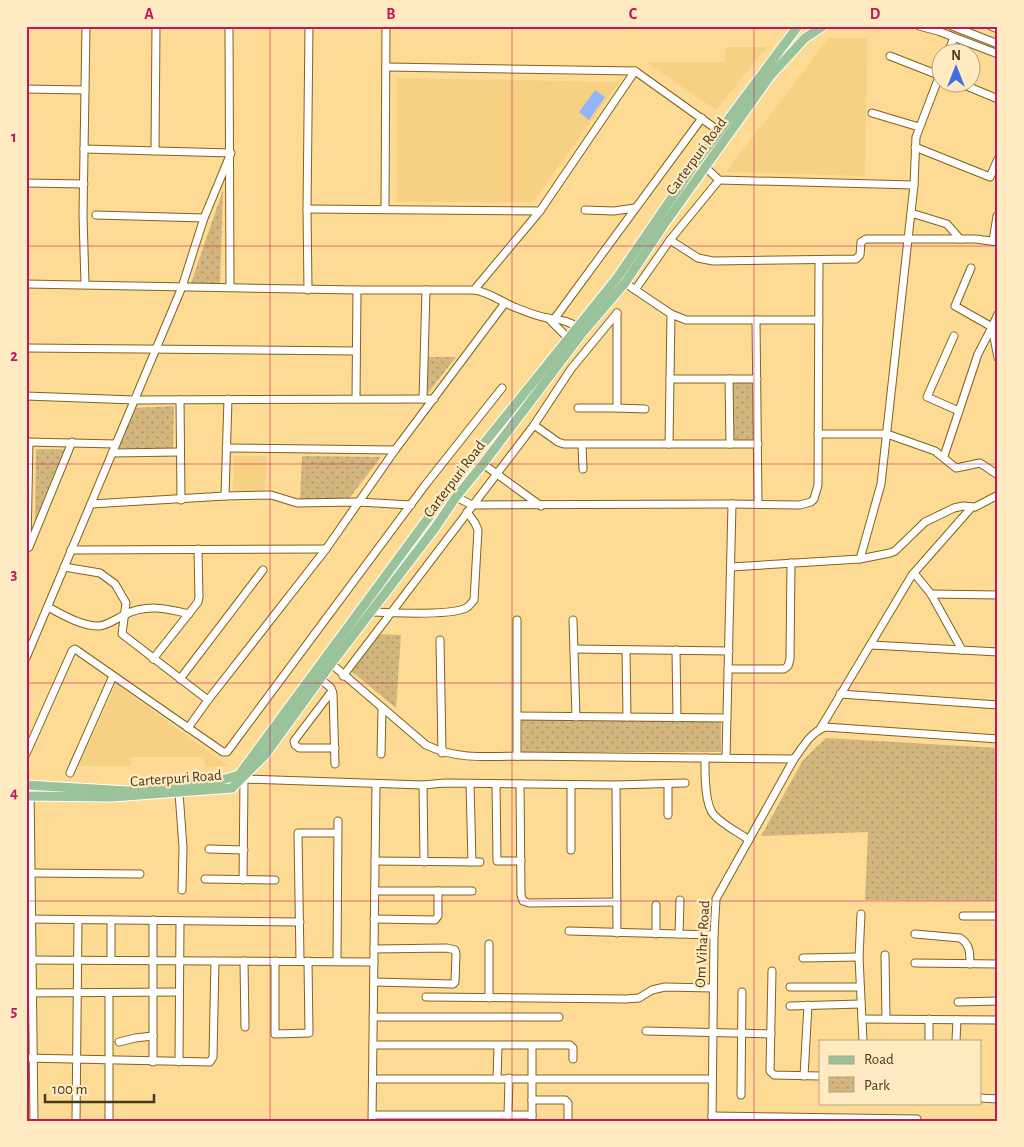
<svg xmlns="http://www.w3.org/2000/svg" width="1024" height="1147" viewBox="0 0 1024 1147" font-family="'Alegreya Sans',sans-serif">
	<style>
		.built { fill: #f6d083 }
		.park { fill: url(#park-dots) }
		.water { fill: #92b4fa }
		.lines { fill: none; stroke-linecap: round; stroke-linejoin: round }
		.minor-casing { stroke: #82631a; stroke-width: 9 }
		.major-casing { stroke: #fff; stroke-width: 11 }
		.minor { stroke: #fff; stroke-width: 7 }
		.major { stroke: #9ac29b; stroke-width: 9 }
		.grid { fill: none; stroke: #c2185b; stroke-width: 1; stroke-opacity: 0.55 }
		.labels { text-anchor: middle; stroke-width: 4.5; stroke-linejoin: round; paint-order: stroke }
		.street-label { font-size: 15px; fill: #47391d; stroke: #ffeac1 }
		.neatline { fill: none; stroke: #c2185b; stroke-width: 2 }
		.grid-label { font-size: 16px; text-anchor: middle; font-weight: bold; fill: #c2185b }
	</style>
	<defs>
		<pattern id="park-dots" width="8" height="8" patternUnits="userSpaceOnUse" patternTransform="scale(1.25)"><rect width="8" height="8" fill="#d2b67e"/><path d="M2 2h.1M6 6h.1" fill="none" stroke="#ac9567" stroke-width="1.8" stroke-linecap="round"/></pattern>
	</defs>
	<rect width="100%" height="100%" fill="#fddb95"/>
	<g class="built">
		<path d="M829,38H867L865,176L726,172Z"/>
		<path d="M725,47H767L716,110L646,62H725Z"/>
		<path d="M397,78L619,82L533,202H397Z"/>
		<path d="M234,456H266L265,491H233Z"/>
		<path d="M116,684L228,766L205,767L204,757H131V766H79Z"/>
	</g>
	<g class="park">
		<path d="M223,190L220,287L190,286Z"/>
		<path d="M427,357H456L428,393Z"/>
		<rect x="733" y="383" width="21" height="57"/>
		<path d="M174,406L173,449L116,448L134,408Z"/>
		<path d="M36,449H64L35,521Z"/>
		<path d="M302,456L381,457L348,500H300Z"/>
		<path d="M377,634L401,635L396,708L350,670Z"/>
		<rect x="522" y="720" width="199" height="32"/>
		<path d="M826,738L998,748V901L865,900L868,832L761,836L803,760Z"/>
	</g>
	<path class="water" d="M595,90L605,97L589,120L579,112Z"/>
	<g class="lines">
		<g class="minor-casing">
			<g id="minor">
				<path d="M229,26L230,287"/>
				<path d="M919,26L938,31L998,54"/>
				<path d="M952,26L998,44"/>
				<path d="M991,26L998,29"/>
				<path d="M948,52L954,38"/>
				<path d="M890,56L941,76"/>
				<path d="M386,67L635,71L719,131"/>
				<path d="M957,82L998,99"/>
				<path d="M26,89L85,90"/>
				<path d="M872,113L919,127"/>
				<path d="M915,147L990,177L998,159"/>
				<path d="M155,151L156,26"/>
				<path d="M705,167L719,180L914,185"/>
				<path d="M26,183L84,184"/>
				<path d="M307,209L540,211"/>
				<path d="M385,209L386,26"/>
				<path d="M585,210L614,211L635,208"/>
				<path d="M911,213L947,224L960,239"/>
				<path d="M96,215L204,218"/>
				<path d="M670,240L698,258L713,261L856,259L860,255L861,242L866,239H976L998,242"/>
				<path d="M993,241L997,216"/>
				<path d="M625,283L671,314L686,320H819"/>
				<path d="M26,284L357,290H474C489,292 500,301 514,307C524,311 536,316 547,318C561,320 568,320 580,329"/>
				<path d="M85,284L83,215L86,26"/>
				<path d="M308,290L307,209L309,26"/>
				<path d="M474,290L540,211L635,71"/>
				<path d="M635,290L670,240L719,180"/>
				<path d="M998,314L992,327L998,358"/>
				<path d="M548,318L571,341"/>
				<path d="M555,318L702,118"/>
				<path d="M756,320L758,504"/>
				<path d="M954,336L927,397L959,411"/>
				<path d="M26,348L356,351"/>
				<path d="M670,379H757"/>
				<path d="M729,379L730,444"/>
				<path d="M26,396L134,400L434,399"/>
				<path d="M356,399L357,290"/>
				<path d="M423,399L426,290"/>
				<path d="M180,400L181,500"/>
				<path d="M578,408H617V313"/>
				<path d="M617,408L645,409"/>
				<path d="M534,425L558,442L564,444H758"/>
				<path d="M818,434H887L935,451L956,468L980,463L998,475"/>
				<path d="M27,442L116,444"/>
				<path d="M669,444L671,314"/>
				<path d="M582,445L583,469"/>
				<path d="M226,448L395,450"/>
				<path d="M112,453L179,452"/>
				<path d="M944,456L978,354L992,327L955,306L971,268"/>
				<path d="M483,464L541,506"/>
				<path d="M225,496L228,399"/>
				<path d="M456,497L472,505L732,504L800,505L811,502L814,499L818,485L819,260"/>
				<path d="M91,504L225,496L271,495L297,503L358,502L411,505"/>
				<path d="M27,546L29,442"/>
				<path d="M26,549L29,547L72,442"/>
				<path d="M71,550L326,549"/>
				<path d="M860,559L881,484L914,185L916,137L942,69"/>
				<path d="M64,567L100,573L115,584L126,603L122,634L208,700"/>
				<path d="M731,567L860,559L890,553L895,551L925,522L954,508L963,506L975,507L998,495"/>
				<path d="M914,573L931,594L962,650"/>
				<path d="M931,594L998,595"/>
				<path d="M48,607C63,615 81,626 99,626C108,625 116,619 124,615C146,604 166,608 189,614"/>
				<path d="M371,612C392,613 449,616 466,608C470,606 471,603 474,600L478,530L475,523L467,512"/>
				<path d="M517,620V756"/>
				<path d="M573,620L576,717"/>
				<path d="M440,640L442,753"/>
				<path d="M871,645L998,652"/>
				<path d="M574,649L729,651"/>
				<path d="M626,650L627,717"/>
				<path d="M676,650L677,718"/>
				<path d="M26,658L182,287L204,218L231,153L84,149"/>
				<path d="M153,659L198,602L199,597L198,549"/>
				<path d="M328,661L426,745C455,759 485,757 517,756L794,759"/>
				<path d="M728,669H784L788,666L790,659L791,563"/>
				<path d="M317,676L331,688L333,694L335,764"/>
				<path d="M343,676L534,425L571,369L617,313"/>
				<path d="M180,679L263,570"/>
				<path d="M332,691L294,741L295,745L299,748H335"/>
				<path d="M840,694L998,705"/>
				<path d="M517,716L727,718"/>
				<path d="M188,728L208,700L326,549L395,450L505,303"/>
				<path d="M820,729L912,575L971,508"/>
				<path d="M26,754L72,651L75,649L223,752H227L426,484L502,388"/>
				<path d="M381,754L382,709"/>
				<path d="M705,758C705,772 704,804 714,815C723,825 738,832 749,840"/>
				<path d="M726,758L732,504"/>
				<path d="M70,773L113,676"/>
				<path d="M240,775L244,779L423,785L445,783L616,785L685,783"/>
				<path d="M470,784L472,862"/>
				<path d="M496,784L497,861H521"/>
				<path d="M520,784L521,895L523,901L529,903L617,902"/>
				<path d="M668,784V815"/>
				<path d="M30,785L34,1121"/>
				<path d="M423,785L424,862"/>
				<path d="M571,785V850"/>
				<path d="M616,785L617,933"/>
				<path d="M177,789L179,793L183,847L182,890"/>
				<path d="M209,849L244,850"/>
				<path d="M375,861L480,862"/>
				<path d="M32,873L140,874"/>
				<path d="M205,879L275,880"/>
				<path d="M243,880L244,779"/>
				<path d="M375,891H472"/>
				<path d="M656,905V934"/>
				<path d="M861,914L859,957L863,1041"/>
				<path d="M963,916H998"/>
				<path d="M26,919L300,922"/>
				<path d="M374,919L435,920L438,916V891"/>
				<path d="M111,920V959"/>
				<path d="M153,920V1062"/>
				<path d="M569,931L714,935"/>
				<path d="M679,934L680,900"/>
				<path d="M915,934L960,938C970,944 970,953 970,964"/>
				<path d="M885,955L886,1019"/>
				<path d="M803,958L859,957"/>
				<path d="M26,960L374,962"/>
				<path d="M244,961L245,1027"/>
				<path d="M275,961V1034L309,1033L308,961"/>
				<path d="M300,961L298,833H337"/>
				<path d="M337,961L338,821"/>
				<path d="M915,963L998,964"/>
				<path d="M772,971L770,1071L774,1075L820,1076"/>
				<path d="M374,982L453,984L455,982L456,954L455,950L447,948L374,949"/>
				<path d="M790,987H860"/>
				<path d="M26,993L179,992"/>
				<path d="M426,997L626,999L639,998L652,990L665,987L713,988"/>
				<path d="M489,998V944"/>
				<path d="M958,1002L998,1001"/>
				<path d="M790,1006L861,1004"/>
				<path d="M373,1017H559"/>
				<path d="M862,1019L998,1020"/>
				<path d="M646,1031L771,1034"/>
				<path d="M929,1041V1019"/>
				<path d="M956,1041L957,1020"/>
				<path d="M119,1042L135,1038L153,1036"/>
				<path d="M373,1045H570L573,1048V1059"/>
				<path d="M26,1058L210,1062L213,1057L215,961"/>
				<path d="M179,1062L180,921"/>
				<path d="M804,1076L808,1005"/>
				<path d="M373,1079H712"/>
				<path d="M497,1079L498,1046"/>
				<path d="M741,1095L742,992"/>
				<path d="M980,1098L998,1099"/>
				<path d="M532,1100H565L568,1103V1121"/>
				<path d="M373,1115H532"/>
				<path d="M508,1115L509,1078"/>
				<path d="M712,1116L917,1119"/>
				<path d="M76,1121L78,920"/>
				<path d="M109,1121V993"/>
				<path d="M372,1121L376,784"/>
				<path d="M532,1121V1046"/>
				<path d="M712,1121L714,935L716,899L794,759C803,747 810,733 825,727L998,739"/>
			</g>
		</g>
		<g class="major-casing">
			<g id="major">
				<path d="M26,785L128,791L218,781L239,775L473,457L617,278L697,161L798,26"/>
				<path d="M26,796L112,797L232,788L265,755L331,664L435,528L456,497L483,464L583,332L625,283L663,226L771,75L805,38L823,26"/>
			</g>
		</g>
		<use href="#minor" class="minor"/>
		<use href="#major" class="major"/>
	</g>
	<path class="grid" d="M270,26V1121M512,26V1121M754,26V1121M26,246H998M26,464H998M26,683H998M26,901H998"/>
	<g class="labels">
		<g class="street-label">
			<text transform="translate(696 156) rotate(-54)" y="5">Carterpuri Road</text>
			<text transform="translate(454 479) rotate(-53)" y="5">Carterpuri Road</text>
			<text transform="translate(176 778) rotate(-4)" y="5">Carterpuri Road</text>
			<text transform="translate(702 944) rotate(-87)" y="5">Om Vihar Road</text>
		</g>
	</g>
	<rect width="1024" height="1147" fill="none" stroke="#ffeac1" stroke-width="55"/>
	<rect x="819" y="1040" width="162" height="65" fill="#ffeac1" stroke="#b5a37f"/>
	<rect x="829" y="1056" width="25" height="8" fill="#9ac29b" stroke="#b5a37f"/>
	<text x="864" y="1064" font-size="15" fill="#47391d">Road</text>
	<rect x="829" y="1077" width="25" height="15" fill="url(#park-dots)" stroke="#b5a37f"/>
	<text x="864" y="1090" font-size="15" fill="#47391d">Park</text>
	<g transform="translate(956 68)"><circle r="24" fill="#ffeac1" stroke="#b5a37f"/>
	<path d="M0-4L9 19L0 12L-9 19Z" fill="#3f6fe0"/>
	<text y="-8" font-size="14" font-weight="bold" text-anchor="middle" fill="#47391d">N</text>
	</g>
	<path d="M45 1094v8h109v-8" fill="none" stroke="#47391d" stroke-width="2.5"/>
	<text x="52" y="1094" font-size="15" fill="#47391d" stroke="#ffeac1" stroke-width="4" paint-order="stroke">100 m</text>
	<rect x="28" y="28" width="968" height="1092" class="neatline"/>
	<g class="grid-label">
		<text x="149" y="19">A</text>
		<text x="391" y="19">B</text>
		<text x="633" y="19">C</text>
		<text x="875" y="19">D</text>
		<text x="14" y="142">1</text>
		<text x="14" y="361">2</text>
		<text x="14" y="579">3</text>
		<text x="14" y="798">4</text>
		<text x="14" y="1016">5</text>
	</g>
</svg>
